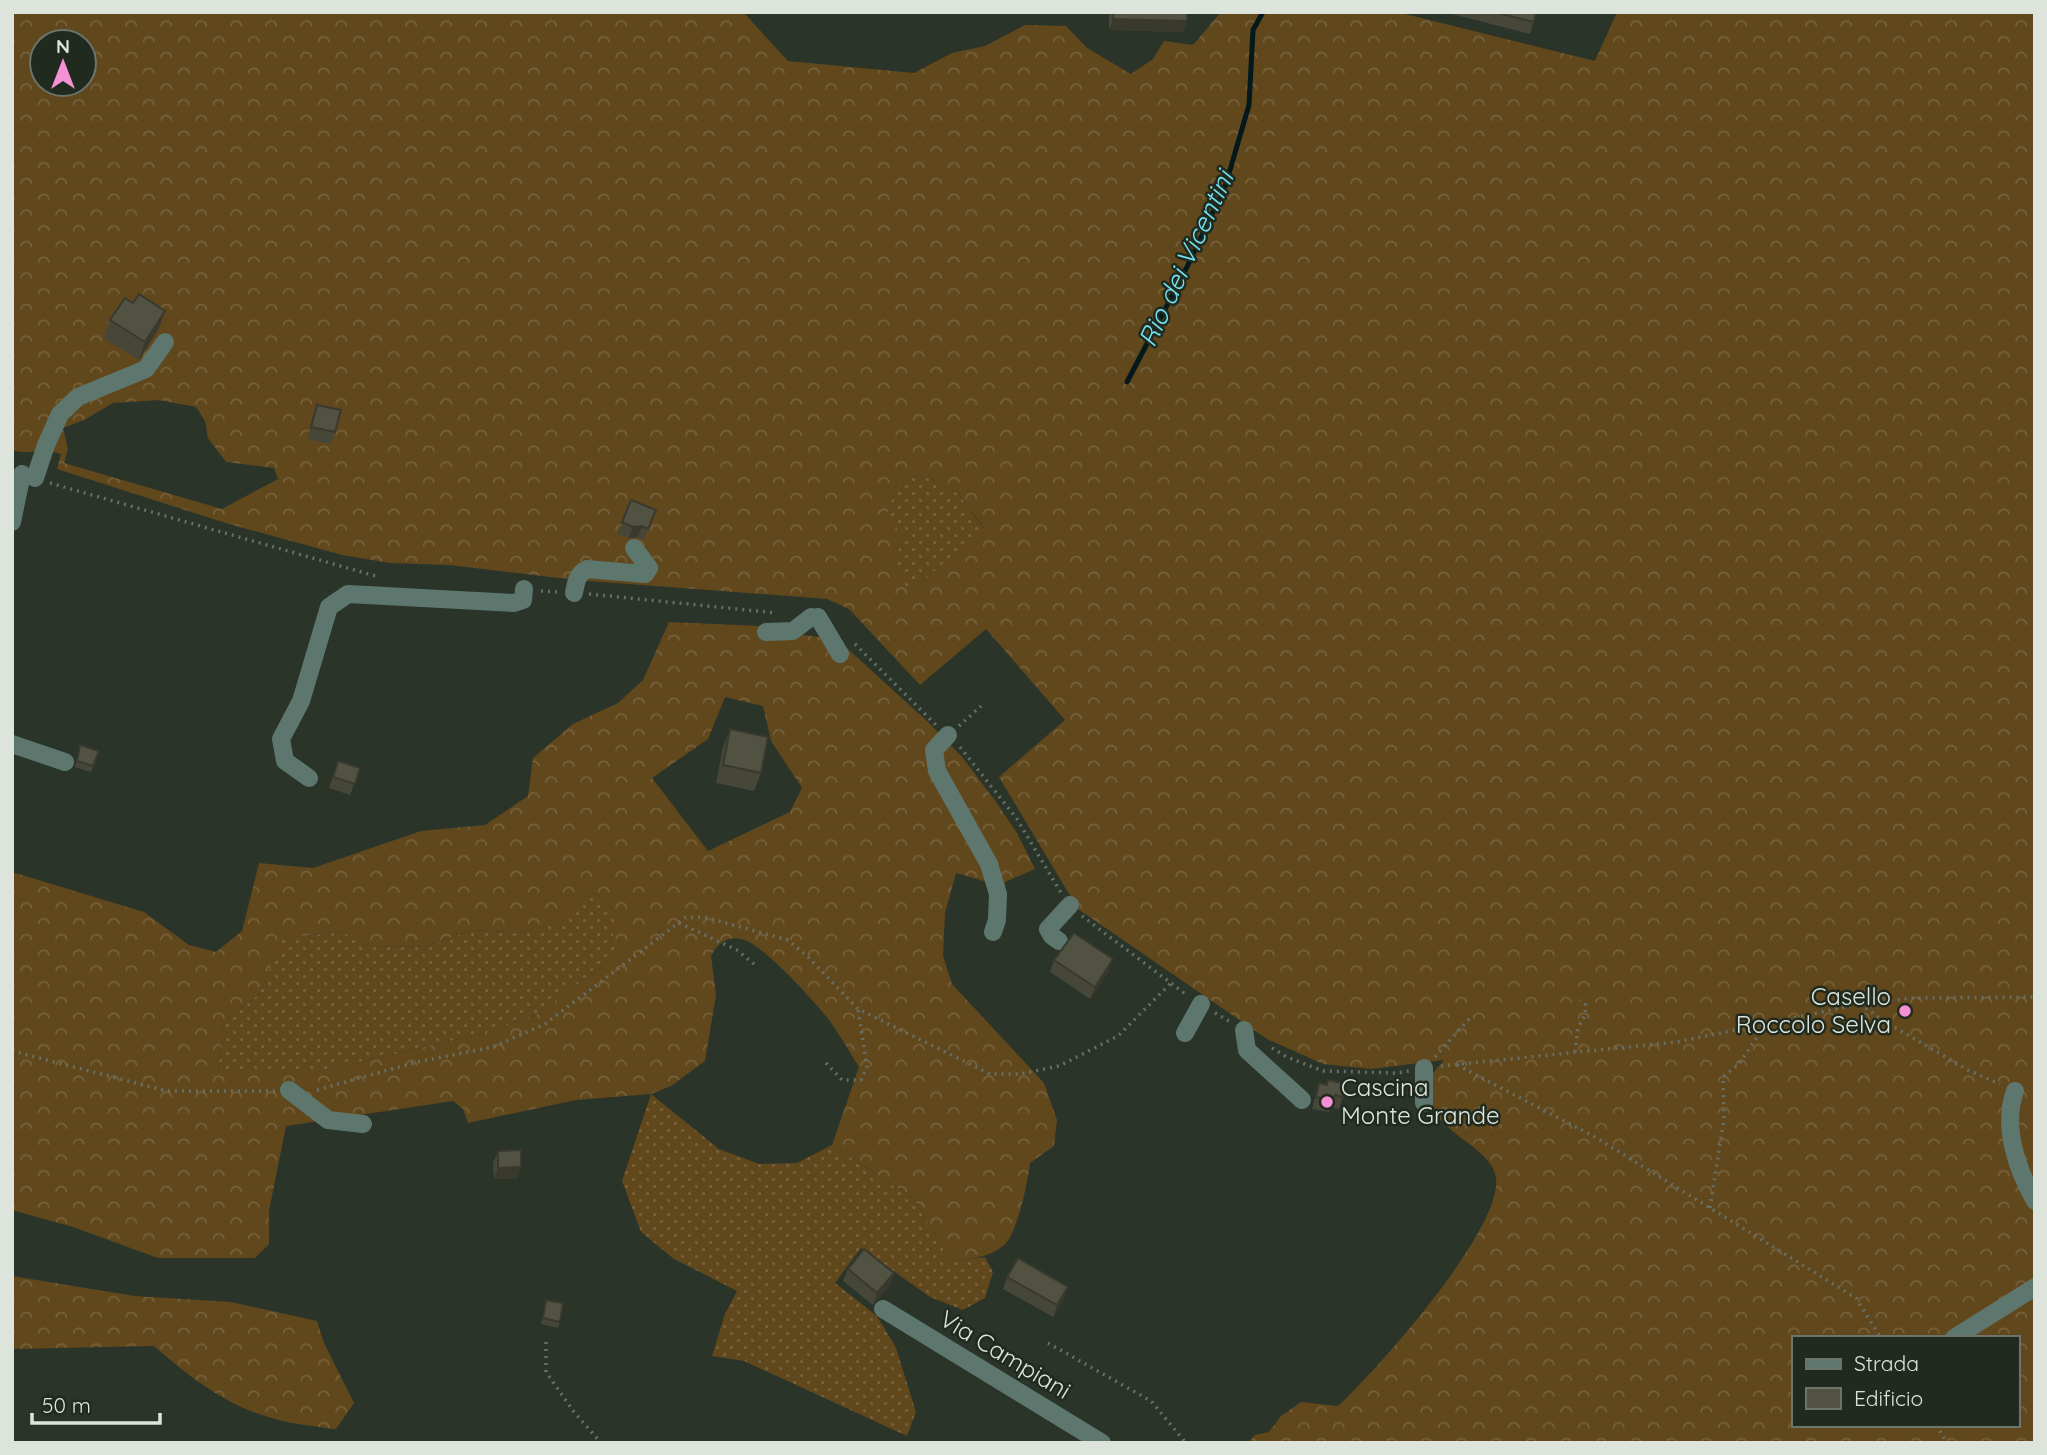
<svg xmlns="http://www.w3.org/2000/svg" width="2047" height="1455" viewBox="0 0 2047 1455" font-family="Quicksand,sans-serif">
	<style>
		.grass { fill: url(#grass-dots) }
		.forest { fill: url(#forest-crowns); fill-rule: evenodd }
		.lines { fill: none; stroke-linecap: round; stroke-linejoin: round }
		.stream { stroke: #03191c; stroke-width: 5 }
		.path { stroke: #677066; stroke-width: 3.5; stroke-dasharray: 2 5; stroke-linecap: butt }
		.minor { stroke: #5d776f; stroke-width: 18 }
		.wall { fill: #464739 }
		.shaded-wall { fill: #39392e }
		.building { fill: #515242; stroke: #39392e; stroke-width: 2 }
		.poi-dot { fill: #f491d3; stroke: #202a1f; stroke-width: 2.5 }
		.labels { text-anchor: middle; stroke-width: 5; stroke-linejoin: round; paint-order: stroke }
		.poi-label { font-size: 24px; fill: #dde4dc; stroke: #202a1f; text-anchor: end }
		.street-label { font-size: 24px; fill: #dde4dc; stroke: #202a1f }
		.water-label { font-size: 26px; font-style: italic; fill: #73e3f2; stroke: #202a1f }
	</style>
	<defs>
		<pattern id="grass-dots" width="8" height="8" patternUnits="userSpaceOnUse" patternTransform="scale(1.75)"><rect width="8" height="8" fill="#61471c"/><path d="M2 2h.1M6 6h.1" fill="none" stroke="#77613c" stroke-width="1.8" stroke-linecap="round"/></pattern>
		<pattern id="forest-crowns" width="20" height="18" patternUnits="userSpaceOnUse" patternTransform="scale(1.75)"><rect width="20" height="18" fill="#61471c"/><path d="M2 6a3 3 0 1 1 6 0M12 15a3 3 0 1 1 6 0" fill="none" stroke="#77613c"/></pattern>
	</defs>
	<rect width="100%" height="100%" fill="#2a3429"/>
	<g class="grass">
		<path d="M922,475L958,493L984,529L908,594L894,561L887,516L897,481Z"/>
		<path d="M595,893L618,915L626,948L538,1014L490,1032L317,1072H218L223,1024L260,993L281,938L343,932L370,946L423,947L473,930L520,933L560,922L586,895Z"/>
		<path d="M651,1094L719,1149L759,1164L797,1163L832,1145L914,1199L951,1262L985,1257L993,1272L985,1298L963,1310L930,1297L861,1248L835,1283L877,1316L896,1348L916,1412L907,1436L744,1361L712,1356L725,1314L737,1291L674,1259L641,1232L622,1181Z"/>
	</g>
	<g class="forest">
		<path d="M12,12H743L788,61L914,73L952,53L985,46L1025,25L1066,26L1087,48L1131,74L1153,59L1164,41L1193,45L1221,12H1397L1595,61L1617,12H2035V1443H1248L1255,1435L1269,1432L1281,1416L1301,1402L1338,1406C1376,1371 1504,1228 1496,1177C1491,1143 1418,1129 1429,1081C1430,1074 1440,1066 1444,1060L1371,1069L1323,1064L1267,1039L1078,909L999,777L1065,720L986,629L920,685L849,609L827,599L576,580L449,565L390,563L342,555L229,524L57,469L61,454C39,447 32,456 12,450ZM42,42H84V84H42ZM159,400L196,407L205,421L208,438L226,462L274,468L278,479L222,509L64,463L68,449L63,428L84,420L113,403ZM922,475L958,493L984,528L909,593L894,561L904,537L887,516L897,481ZM1793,1338H2017V1425H1793Z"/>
		<path d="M669,622L781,627L797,634L838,640L928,722L963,758L996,802L1017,833L1035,869L1005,882L1004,923L994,941L984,934C990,915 992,901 987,882L956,873L945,913L943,956L952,984L1044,1083L1057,1120L1054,1146L1030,1163C1028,1181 1017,1236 1003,1246C988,1258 969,1259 951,1262L914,1199L832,1145L859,1067C848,1050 838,1031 826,1016C812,999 761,942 741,939C727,936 717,944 711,956L716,995L705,1061L671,1086L651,1094L576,1100L468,1123L463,1109L453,1101L286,1126L269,1211V1244L255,1258H158L73,1227L12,1210V872L144,912L189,945L216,952L242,931L259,863L313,868L421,831L485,825L528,796L533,758L573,724L618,703L643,680ZM725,697L763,706L771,741L802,788L790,812L708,851L652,778L708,739ZM595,893L618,915L611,927L615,944L626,948L538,1014L490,1032L317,1072H218L223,1024L260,993L282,938L342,932L370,946L423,947L473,930L520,933L561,922L586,895Z"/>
		<path d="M12,1276L135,1296L231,1302L317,1321L324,1343L354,1403L336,1429H332C316,1426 299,1425 283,1421C232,1410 193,1380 154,1346L12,1349Z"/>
	</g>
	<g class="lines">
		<path class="stream" d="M1127,382L1186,269L1225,187L1249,105L1253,30L1263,12"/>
		<g class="path">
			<path d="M50,483L379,577"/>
			<path d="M541,591L557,592"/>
			<path d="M589,594L777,613"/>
			<path d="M855,644L936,725"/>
			<path d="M959,726L981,706"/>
			<path d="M960,747L1017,819L1061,893"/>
			<path d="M1082,916L1188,996"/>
			<path d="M679,923L737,950L754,964"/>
			<path d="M1860,1004L1882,1020L1968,1070L2000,1084"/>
			<path d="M1215,1013L1229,1021"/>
			<path d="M1272,1048L1287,1057L1323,1071L1397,1073L1409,1071"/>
			<path d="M12,1051L167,1091H275"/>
			<path d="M1575,1052L1578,1028L1585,1015L1586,1005L1580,1000"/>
			<path d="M1435,1057L1469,1019"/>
			<path d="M826,1063L842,1080H861L867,1067L858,1009"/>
			<path d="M1457,1065L1595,1137L1856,1298L1881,1338"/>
			<path d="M1441,1066L1677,1042L1860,1004L1913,998L2035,997"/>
			<path d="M317,1090L417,1062L493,1047L545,1024L685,918L704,917L788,940L807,956L858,1009L990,1074H1020L1059,1066L1118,1036L1170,984"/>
			<path d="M1710,1208L1724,1119L1723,1077L1739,1064L1766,1024"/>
			<path d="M546,1342V1372L574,1412L601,1443"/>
			<path d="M1048,1343L1151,1401L1186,1443"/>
			<path d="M1936,1425L1947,1443"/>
		</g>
		<g class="minor">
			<path d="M35,478L46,445L60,414L78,397L146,369L165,342"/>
			<path d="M12,522L22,474"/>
			<path d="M574,593C576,582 577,574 587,569L645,574L649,568L634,548"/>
			<path d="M818,617L840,654"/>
			<path d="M766,632L793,631L811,617"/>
			<path d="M948,735L934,750L937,771L989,864L998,894L997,920L993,932"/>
			<path d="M12,744L65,762"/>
			<path d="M309,778L285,761L281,739L301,701L329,607L348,594L514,603L523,600L524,589"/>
			<path d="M1059,941L1052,936L1048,929L1070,905"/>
			<path d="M1244,1030L1247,1050L1302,1100"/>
			<path d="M1185,1033L1201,1004"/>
			<path d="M1424,1068V1103"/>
			<path d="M289,1090L328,1120L363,1124"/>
			<path d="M2015,1091C2002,1127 2017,1169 2035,1201"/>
			<path d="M883,1309L1102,1443"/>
			<path d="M1954,1338L2035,1287"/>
		</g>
	</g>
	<g class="wall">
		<path d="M1109,12H1187V21L1183,32L1109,30Z"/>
		<path d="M1444,12H1536L1530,34Z"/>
		<path d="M110,320L159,328L139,360L104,338Z"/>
		<path d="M317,405L335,432L331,444L307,439Z"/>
		<path d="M631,500L656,510L643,541L638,537L628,538L618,534Z"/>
		<path d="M730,729L761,773L754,791L716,783L723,747Z"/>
		<path d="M80,745L99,751L91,772L75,767Z"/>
		<path d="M338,761L360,768L350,795L329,788Z"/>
		<path d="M1054,960L1109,971L1090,999L1050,972Z"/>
		<path d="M1328,1080L1343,1097L1339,1109L1331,1107L1329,1112L1312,1109L1319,1083L1327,1085Z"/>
		<path d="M498,1151L517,1179H494L493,1163Z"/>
		<path d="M848,1269L894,1273L890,1285L873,1305L843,1281Z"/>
		<path d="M1007,1277L1068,1287L1064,1298L1053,1317L1003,1289Z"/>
		<path d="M546,1300L560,1322L558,1328L541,1324Z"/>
	</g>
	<g class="shaded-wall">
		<path d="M1113,19L1187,21L1183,32L1109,30Z"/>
		<path d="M165,311L159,328L139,360L145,342Z"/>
		<path d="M642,526L638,537L628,538L633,527Z"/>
		<path d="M1113,959L1109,971L1090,999L1095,987Z"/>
		<path d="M521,1167L517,1179H494L498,1168Z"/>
		<path d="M894,1273L890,1285L873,1305L877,1293Z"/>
		<path d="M1068,1287L1064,1298L1053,1317L1057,1305Z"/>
	</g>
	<g class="building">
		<path d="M1113,12H1187V21L1113,19Z"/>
		<path d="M1494,12H1536L1534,22Z"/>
		<path d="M139,294L165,311L145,342L110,320L125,298L133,303Z"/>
		<path d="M317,405L341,410L335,432L311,427Z"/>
		<path d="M631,500L656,510L648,529L642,526L633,527L622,522Z"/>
		<path d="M730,729L768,737L761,773L723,765Z"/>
		<path d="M80,745L99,751L93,766L77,761Z"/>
		<path d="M338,761L360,768L355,784L333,777Z"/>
		<path d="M1074,933L1113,959L1095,987L1054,960Z"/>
		<path d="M1328,1080L1346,1084L1343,1097L1335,1095L1333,1101L1316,1097L1319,1083L1327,1085Z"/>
		<path d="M521,1150V1167L498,1168V1151Z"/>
		<path d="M864,1249L894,1273L877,1293L848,1269Z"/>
		<path d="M1018,1258L1068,1287L1057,1305L1007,1277Z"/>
		<path d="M546,1300L563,1303L560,1322L543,1318Z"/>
	</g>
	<g class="poi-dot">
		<circle cx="1905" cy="1011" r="7"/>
		<circle cx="1327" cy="1102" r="7"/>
	</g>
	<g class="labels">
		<g class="poi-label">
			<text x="1891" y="1005">Casello<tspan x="1891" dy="28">Roccolo Selva</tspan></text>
			<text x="1341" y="1096" text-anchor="start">Cascina<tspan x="1341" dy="28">Monte Grande</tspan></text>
		</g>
		<g class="street-label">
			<text transform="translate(1005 1355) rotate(31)" y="8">Via Campiani</text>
		</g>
		<g class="water-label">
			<text transform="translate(1186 259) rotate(-65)" y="9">Rio dei Vicentini</text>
		</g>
	</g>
	<rect width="2047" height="1455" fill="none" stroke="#dde4dc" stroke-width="28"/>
	<rect x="1792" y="1336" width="228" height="91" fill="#202a1f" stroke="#6c746b" stroke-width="2"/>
	<rect x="1806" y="1359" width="35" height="10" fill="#5d776f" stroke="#6c746b" stroke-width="2"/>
	<text x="1854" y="1371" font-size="21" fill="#dde4dc">Strada</text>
	<rect x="1806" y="1388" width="35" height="21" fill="#515242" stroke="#6c746b" stroke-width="2"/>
	<text x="1854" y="1406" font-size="21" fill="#dde4dc">Edificio</text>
	<g transform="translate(63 63)"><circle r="33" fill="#202a1f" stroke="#6c746b" stroke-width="2"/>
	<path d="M0-5L12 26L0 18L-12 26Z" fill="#f491d3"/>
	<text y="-10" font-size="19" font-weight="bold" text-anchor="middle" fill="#dde4dc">N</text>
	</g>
	<path d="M32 1413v10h128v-10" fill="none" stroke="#dde4dc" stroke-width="3.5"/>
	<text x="42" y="1413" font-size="21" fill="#dde4dc" stroke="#202a1f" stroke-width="5" paint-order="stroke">50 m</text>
</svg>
